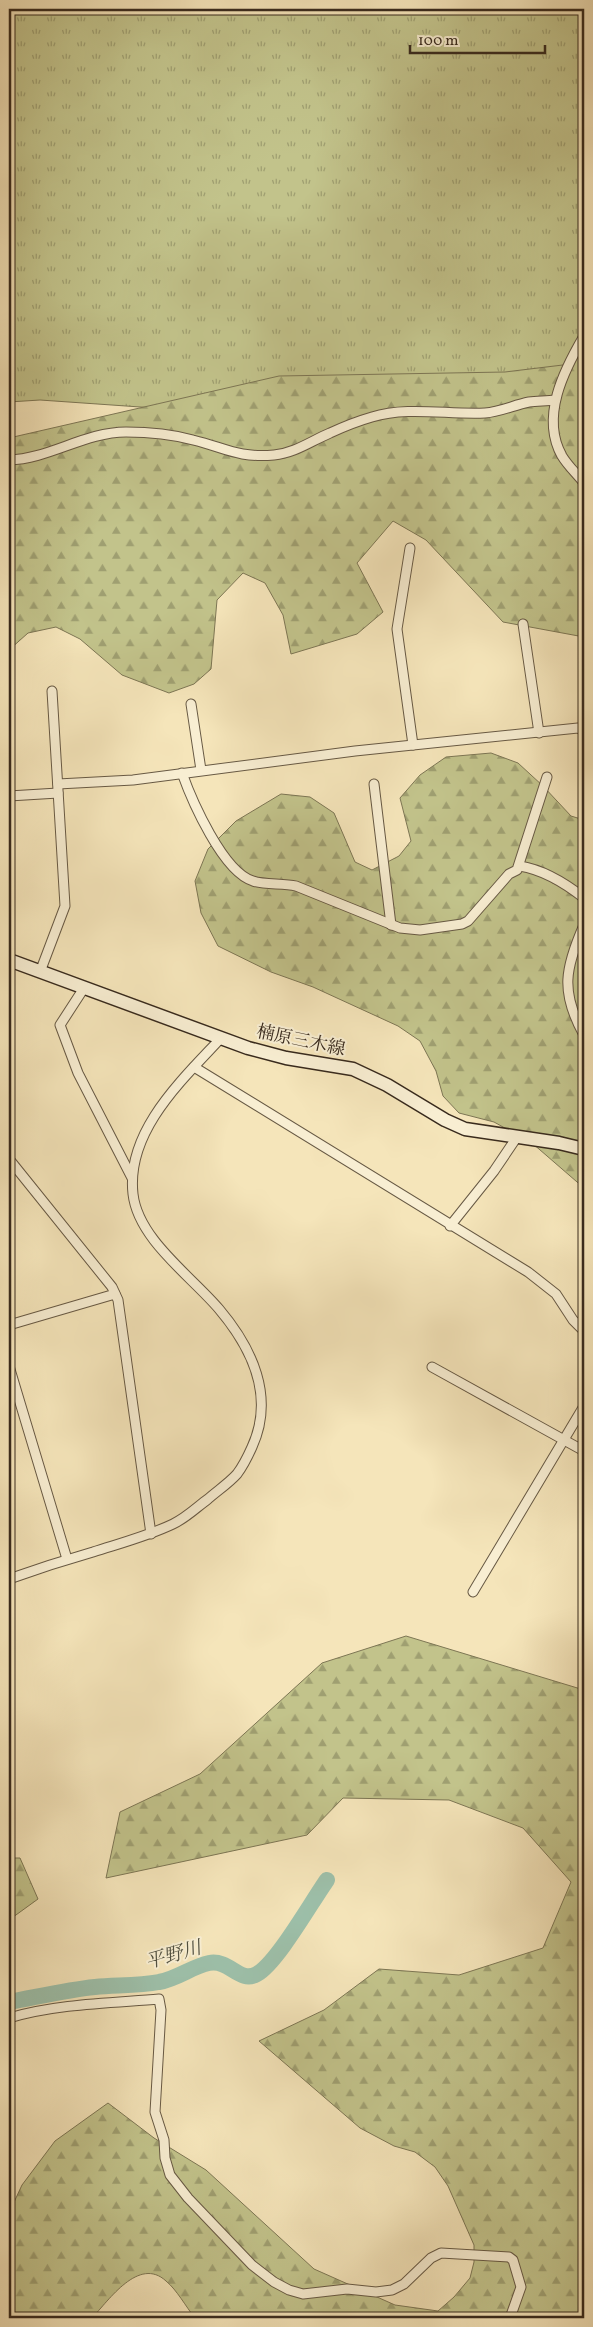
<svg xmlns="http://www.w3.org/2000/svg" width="593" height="2327" viewBox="0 0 593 2327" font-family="Vollkorn,'Noto Serif JP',serif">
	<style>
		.grass { fill: url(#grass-tufts); stroke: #7d7654 }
		.forest { fill: url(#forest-firs); stroke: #7d7654 }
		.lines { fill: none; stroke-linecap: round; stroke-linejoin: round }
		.river { stroke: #9dc0aa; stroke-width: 16 }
		.street-casing { stroke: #675944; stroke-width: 11 }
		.secondary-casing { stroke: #382a1d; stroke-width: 15 }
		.street { stroke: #f8eed2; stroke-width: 9 }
		.secondary { stroke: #f8eed2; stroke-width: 12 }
		.labels { text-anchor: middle; stroke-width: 4; stroke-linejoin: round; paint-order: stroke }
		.street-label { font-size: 18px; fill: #382a1d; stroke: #f8eed2 }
		.water-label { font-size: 19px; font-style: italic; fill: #515040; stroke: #f8eed2 }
	</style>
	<defs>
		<pattern id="grass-tufts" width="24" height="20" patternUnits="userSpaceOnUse" patternTransform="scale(1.25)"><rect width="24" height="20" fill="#c2c38b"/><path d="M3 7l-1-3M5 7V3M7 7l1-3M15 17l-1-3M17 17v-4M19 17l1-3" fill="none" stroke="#9f9f71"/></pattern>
		<pattern id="forest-firs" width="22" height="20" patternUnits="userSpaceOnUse" patternTransform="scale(1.25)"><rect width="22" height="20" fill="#c2c38b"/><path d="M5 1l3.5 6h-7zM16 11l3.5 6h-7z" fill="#9f9f71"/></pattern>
	</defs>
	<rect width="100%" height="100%" fill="#f5e5ba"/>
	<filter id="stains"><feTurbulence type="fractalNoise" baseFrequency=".004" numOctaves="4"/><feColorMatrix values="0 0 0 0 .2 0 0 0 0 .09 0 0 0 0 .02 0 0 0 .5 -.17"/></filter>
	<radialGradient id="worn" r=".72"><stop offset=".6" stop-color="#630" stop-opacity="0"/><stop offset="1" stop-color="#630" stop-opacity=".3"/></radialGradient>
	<path class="grass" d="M9,9H584V424L212,412L40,400L9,402Z"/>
	<g class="forest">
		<path d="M584,346V637L503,622L426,540L393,521L357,563L383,612L357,634L291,654L283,615L265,583L243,573L217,600L211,669L194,684L169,693L122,675L80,639L56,627L28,633L9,650V438L279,376L505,372L571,364Z"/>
		<path d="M491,753L518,763L543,786L571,816L584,820V989L581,998L584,1002V1188L532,1143L494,1122L459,1113L443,1096L436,1071L420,1041L398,1026L313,987L271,972L218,946L201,913L195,881L208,849L236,821L281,794L310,797L334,813L355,862L372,870L399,856L411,841L400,798L420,775L446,757Z"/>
		<path d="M406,1636L584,1690V2318H195C186,2307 177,2290 166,2281C139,2256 109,2300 92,2318H9V2213L22,2185L55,2141L108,2103L154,2138L206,2170L314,2269L395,2305L438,2311L454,2297L470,2278L474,2262V2245L448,2186L435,2167L415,2152L394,2146L360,2128L259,2041L324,2010L379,1969L459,1975L543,1948L571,1882L523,1828L449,1800L343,1798L307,1835L106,1878L120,1812L200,1774L322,1663Z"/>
		<path d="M9,1858H20L38,1899L9,1920Z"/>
	</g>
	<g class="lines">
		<path class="river" d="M9,2002C37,1997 66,1990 95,1987C116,1985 138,1986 159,1982C177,1979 193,1966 209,1963C230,1959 239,1984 257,1974C277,1963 312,1901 327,1880"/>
		<g class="street-casing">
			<g id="street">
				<path d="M584,336C564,370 540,417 562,456C568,466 577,474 584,483"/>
				<path d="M9,460C49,459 85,432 126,432C148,432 171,434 193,440C226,448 237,458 274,455C295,453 311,441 330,433C343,427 358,421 372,417C408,406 448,415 485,413C500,412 514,405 529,402C538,401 547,401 555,400"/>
				<path d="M410,548L397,629L413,745"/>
				<path d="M523,624L539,733"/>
				<path d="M191,704L201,770"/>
				<path d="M182,773C192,801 223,872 253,881C264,885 283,883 296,886L400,928L420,930L462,924L468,921L509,874L517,870L547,777"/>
				<path d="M58,784L133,780L355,751L578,728L584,731"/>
				<path d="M374,784L391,925"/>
				<path d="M9,796L58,793"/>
				<path d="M520,866C544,870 565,883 584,898"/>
				<path d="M584,925C565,968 560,992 584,1035"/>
				<path d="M40,972L65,906L52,691"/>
				<path d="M84,988L60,1025L78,1073L132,1178"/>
				<path d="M194,1067L528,1272L556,1294L573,1320L584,1331"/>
				<path d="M9,1159L112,1287L118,1300L151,1534"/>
				<path d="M450,1226L494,1171L517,1137"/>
				<path d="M9,1325L115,1294"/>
				<path d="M9,1366L67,1559"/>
				<path d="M432,1367L584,1451"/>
				<path d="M9,1579C37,1569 65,1560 93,1552C121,1543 148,1536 173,1524C186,1518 197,1507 208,1499C217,1491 229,1483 237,1474C243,1466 248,1456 252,1447C275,1397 252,1348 219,1309C191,1276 138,1239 133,1194C126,1131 182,1080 221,1038"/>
				<path d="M473,1592L584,1406"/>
				<path d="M9,2018C56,2004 110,2003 159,1999L161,2010L155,2112L164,2140L165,2158L170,2175L188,2198L252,2265L274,2282L289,2290L303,2294L347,2289L376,2292L392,2290L404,2284L431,2258L441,2253L509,2257L513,2260L521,2287L510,2318"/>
			</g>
		</g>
		<g class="secondary-casing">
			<path id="secondary" d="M9,960L248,1048L286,1058L353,1069L387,1085L445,1120L465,1129L559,1143L584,1149"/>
		</g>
		<use href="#street" class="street"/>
		<use href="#secondary" class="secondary"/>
	</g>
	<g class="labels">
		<g class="street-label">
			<text transform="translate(301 1040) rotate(12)" y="6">楠原三木線</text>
		</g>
		<g class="water-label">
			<text transform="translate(173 1954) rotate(-16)" y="7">平野川</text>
		</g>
	</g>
	<rect width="593" height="2327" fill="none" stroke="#f5e5ba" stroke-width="30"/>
	<rect x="10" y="10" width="573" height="2307" fill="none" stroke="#382a1d" stroke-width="2.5"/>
	<rect x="15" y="15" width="563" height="2297" fill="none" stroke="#382a1d"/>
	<path d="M410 45v8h135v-8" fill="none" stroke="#382a1d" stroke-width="2.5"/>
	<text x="418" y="45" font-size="15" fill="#382a1d" stroke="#f8eed2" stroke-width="4" paint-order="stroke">100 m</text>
	<rect width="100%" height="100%" filter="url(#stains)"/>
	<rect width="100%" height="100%" fill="url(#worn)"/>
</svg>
